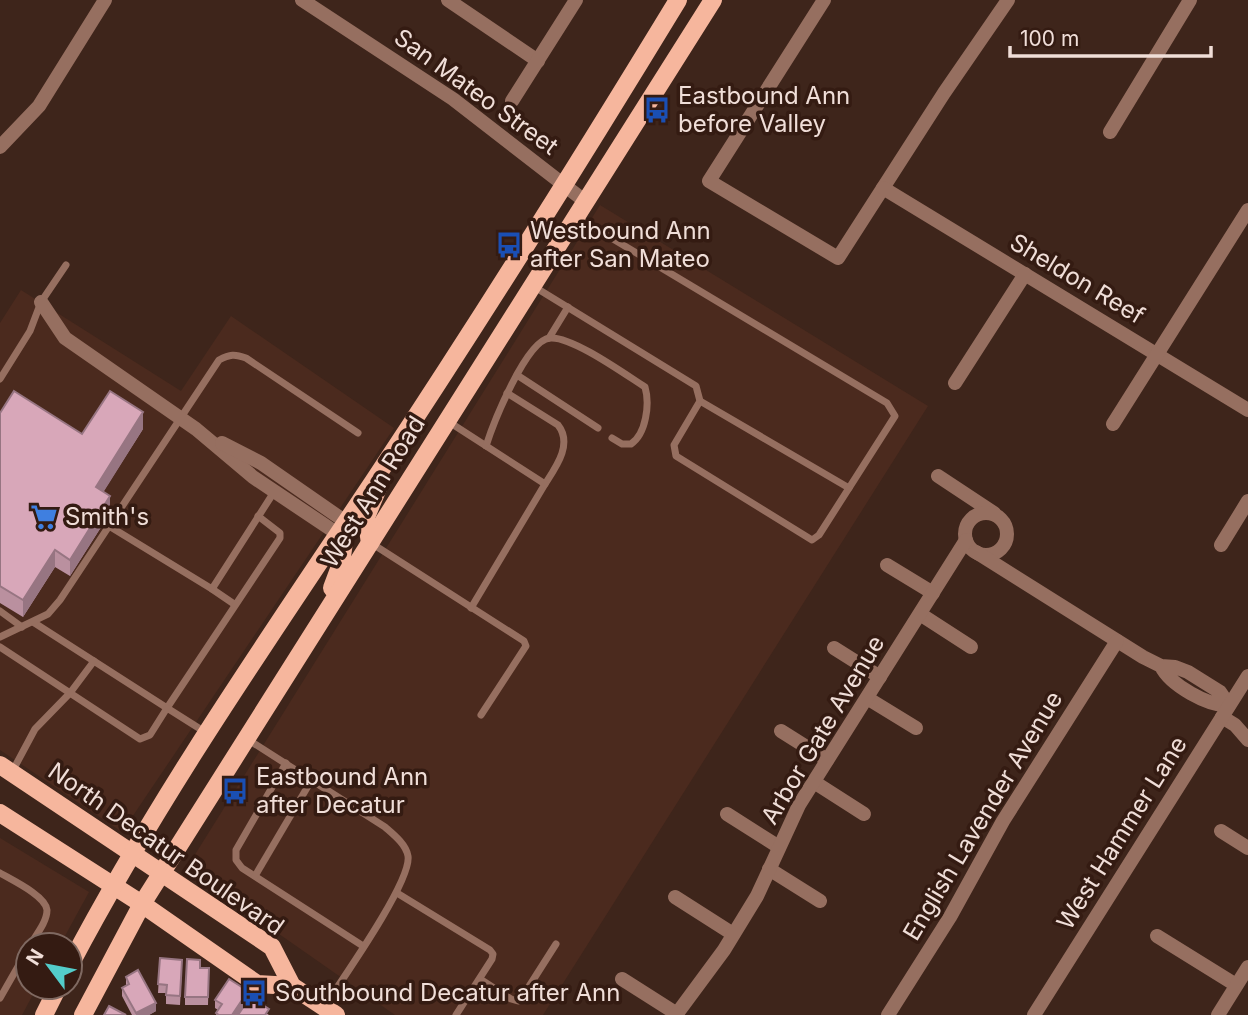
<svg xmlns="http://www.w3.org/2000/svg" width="1248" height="1015" viewBox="0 0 1248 1015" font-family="Inter,sans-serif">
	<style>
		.built { fill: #4b2a1e }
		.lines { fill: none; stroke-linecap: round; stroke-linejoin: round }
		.service { stroke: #966f60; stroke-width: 7 }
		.minor { stroke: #966f60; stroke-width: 14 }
		.tertiary { stroke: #966f60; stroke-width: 14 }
		.primary { stroke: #f6b69d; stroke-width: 18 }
		.wall { fill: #ba909f }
		.shaded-wall { fill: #977582 }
		.building { fill: #d8a7b9; stroke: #977582; stroke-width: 2 }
		.labels { text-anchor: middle; stroke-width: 7; stroke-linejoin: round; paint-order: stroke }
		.street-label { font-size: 24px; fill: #f0ded8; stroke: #341b12 }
		.poi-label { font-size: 24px; fill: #f0ded8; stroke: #341b12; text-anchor: start }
	</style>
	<rect width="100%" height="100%" fill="#3e251b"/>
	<g class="built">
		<path d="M600,205L928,406L543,1015H395L186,869Z"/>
		<path d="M21,290L181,391L231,316L394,428L122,832L0,750V323Z"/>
		<path d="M0,838L89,892L60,945H28V987H37L22,1015H0Z"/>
	</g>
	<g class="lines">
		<g class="service">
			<path d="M533,286L696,386L700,401L674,445L676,456L812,540L819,535L895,416L887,403L578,218"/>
			<path d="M549,338L568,307"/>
			<path d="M517,375L598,428"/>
			<path d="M0,379L30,331L41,302L66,265"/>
			<path d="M507,393L558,425C573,444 556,467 545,484"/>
			<path d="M700,401L849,488"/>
			<path d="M449,422L545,484L471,608"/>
			<path d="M486,446C493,424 526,340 550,338C572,336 626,375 645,387C650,404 646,434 631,444H622L612,438"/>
			<path d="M109,526L212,589"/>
			<path d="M371,543L524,641L526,646L481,715"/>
			<path d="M234,604L212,589L274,492"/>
			<path d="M0,611L22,627"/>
			<path d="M33,622L167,708L280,538V533L258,516"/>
			<path d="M0,637L48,614L60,600L219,360C230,354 235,354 246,358L358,433"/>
			<path d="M0,647L140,739L150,735L167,708L205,732"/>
			<path d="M247,739L385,827C393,834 406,844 408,856C412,881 341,981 324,1007"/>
			<path d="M286,763L236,850V860L242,868L363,946"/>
			<path d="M12,772L35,729L70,693L94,661"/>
			<path d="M0,873C12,880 46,896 47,910C47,922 36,935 30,945"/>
			<path d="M255,876L311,781"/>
			<path d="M397,893L490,950L493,954L492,959L456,1015"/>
			<path d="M480,979L511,999L518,1001L521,999L556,944"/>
			<path d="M0,998L28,949"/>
		</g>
		<g class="minor">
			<path d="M302,0L453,99L586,202"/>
			<path d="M448,0L538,61"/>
			<path d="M824,0L709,181L838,258L944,93L1008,0"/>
			<path d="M512,101L576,0"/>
			<path d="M1110,132L1190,0"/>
			<path d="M0,147L39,106L105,0"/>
			<path d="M883,188L1248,410"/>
			<path d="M41,302L65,338L196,429L253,477L338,534"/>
			<path d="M955,383L1025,274"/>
			<path d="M1113,424L1248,210"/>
			<path d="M222,443L261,463L346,522"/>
			<path d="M938,476L994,513"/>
			<circle cx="986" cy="534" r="21"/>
			<path d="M1221,545L1248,501"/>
			<path d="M976,552L1143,657L1161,666L1175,667L1188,672L1220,692L1229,705C1209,707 1170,685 1161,666"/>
			<path d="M887,565L933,593"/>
			<path d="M920,614L971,647"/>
			<path d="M834,648L880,677"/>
			<path d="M867,698L916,728"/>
			<path d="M1222,717L1235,725L1248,740"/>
			<path d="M781,731L827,760"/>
			<path d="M814,782L864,814"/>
			<path d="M727,814L779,847"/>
			<path d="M1221,831L1248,848"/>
			<path d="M769,869L820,901"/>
			<path d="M675,897L733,934"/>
			<path d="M1157,936L1236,985"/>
			<path d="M622,979L677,1014"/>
			<path d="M676,1015L724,950L757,896L799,805L966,540"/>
			<path d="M888,1015L950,917L1003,821L1117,641"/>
			<path d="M1218,1015L1248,967"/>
		</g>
		<path class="tertiary" d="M1034,1015L1248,676"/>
		<g class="primary">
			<path d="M370,543L366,517L378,488"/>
			<path d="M332,588L341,564L346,527"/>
			<path d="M0,765L272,947L292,986L336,1015"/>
			<path d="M0,813L142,904L257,984L292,986"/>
			<path d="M70,965C159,796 269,638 375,479C479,322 580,161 678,0"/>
			<path d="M44,1015L58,987"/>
			<path d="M83,1015L142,904L713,0"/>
		</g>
	</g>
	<g class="wall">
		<path d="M0,413L82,434L143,429L103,492L110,513L70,576L55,567L23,617L0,603Z"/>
		<path d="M160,958L182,968L180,1005L166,1004V993H158Z"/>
		<path d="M200,968H209L208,1005H185V997Z"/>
		<path d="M126,977L156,1011L149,1015H132L122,996V988L126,986Z"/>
		<path d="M215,1000H248L269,1015H216L218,1010L215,1008Z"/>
	</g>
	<g class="shaded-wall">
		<path d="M143,412V429L96,504V487Z"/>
		<path d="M110,496V513L70,576V560Z"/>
		<path d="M55,550V567L23,617V600Z"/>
		<path d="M248,991V1000L238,1015H232Z"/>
		<path d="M156,1003V1011L149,1015H136V1013Z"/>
	</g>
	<g class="building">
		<path d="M14,391L82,434L110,391L143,412L96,487L110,496L70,560L55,550L23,600L0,586V413Z"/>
		<path d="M160,958L182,960L180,996L166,995L167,985L158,984Z"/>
		<path d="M187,959L200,960V968H209L208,997H185Z"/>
		<path d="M138,970L156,1003L136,1013L122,988L129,984L126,977Z"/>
		<path d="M229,979L248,991L232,1015H219L216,1013L222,1004L215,1000Z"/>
		<path d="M250,997L269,1009L265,1015H238Z"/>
		<path d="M109,1006L126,1015H104Z"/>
	</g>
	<defs>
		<g id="bus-bare" transform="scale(2.1)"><path d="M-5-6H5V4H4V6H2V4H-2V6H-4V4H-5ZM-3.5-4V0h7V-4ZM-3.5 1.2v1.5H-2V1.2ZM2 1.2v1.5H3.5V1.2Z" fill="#1a4fb4" stroke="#341b12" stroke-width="2.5" paint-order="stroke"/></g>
		<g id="supermarket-bare" transform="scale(2.1)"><path d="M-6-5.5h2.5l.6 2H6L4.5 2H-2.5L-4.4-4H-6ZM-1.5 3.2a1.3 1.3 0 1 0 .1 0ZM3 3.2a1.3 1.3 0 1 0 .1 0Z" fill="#3f7fe0" stroke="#341b12" stroke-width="2.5" paint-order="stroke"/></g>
	</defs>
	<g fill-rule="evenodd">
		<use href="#bus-bare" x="657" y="110"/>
		<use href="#bus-bare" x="509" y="245"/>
		<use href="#supermarket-bare" x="44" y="517"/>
		<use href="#bus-bare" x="235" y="791"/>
		<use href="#bus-bare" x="254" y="993"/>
	</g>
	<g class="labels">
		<g class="street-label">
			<text transform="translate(476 92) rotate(36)" y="8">San Mateo Street</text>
			<text transform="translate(1077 279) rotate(31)" y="8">Sheldon Reef</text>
			<text transform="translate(373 492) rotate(-58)" y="8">West Ann Road</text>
			<text transform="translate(823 730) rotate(-59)" y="8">Arbor Gate Avenue</text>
			<text transform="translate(983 816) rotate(-59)" y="8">English Lavender Avenue</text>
			<text transform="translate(1122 833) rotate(-58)" y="8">West Hammer Lane</text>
			<text transform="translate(166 849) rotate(35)" y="8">North Decatur Boulevard</text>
		</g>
		<g class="poi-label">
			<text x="678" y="104">Eastbound Ann<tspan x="678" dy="28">before Valley</tspan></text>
			<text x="530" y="239">Westbound Ann<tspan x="530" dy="28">after San Mateo</tspan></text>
			<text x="65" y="525">Smith's</text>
			<text x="256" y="785">Eastbound Ann<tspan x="256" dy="28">after Decatur</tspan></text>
			<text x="275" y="1001">Southbound Decatur after Ann</text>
		</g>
	</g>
	<g transform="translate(49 966) rotate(302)"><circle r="33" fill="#341b12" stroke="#7f6961" stroke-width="2"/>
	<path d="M0-5L12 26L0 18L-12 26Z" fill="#53cdca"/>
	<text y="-10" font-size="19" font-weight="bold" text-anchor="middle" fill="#f0ded8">N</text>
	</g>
	<path d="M1010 46v10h201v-10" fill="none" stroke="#f0ded8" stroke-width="3.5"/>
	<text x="1020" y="46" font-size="21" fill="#f0ded8" stroke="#341b12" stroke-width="5" paint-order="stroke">100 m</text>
</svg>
